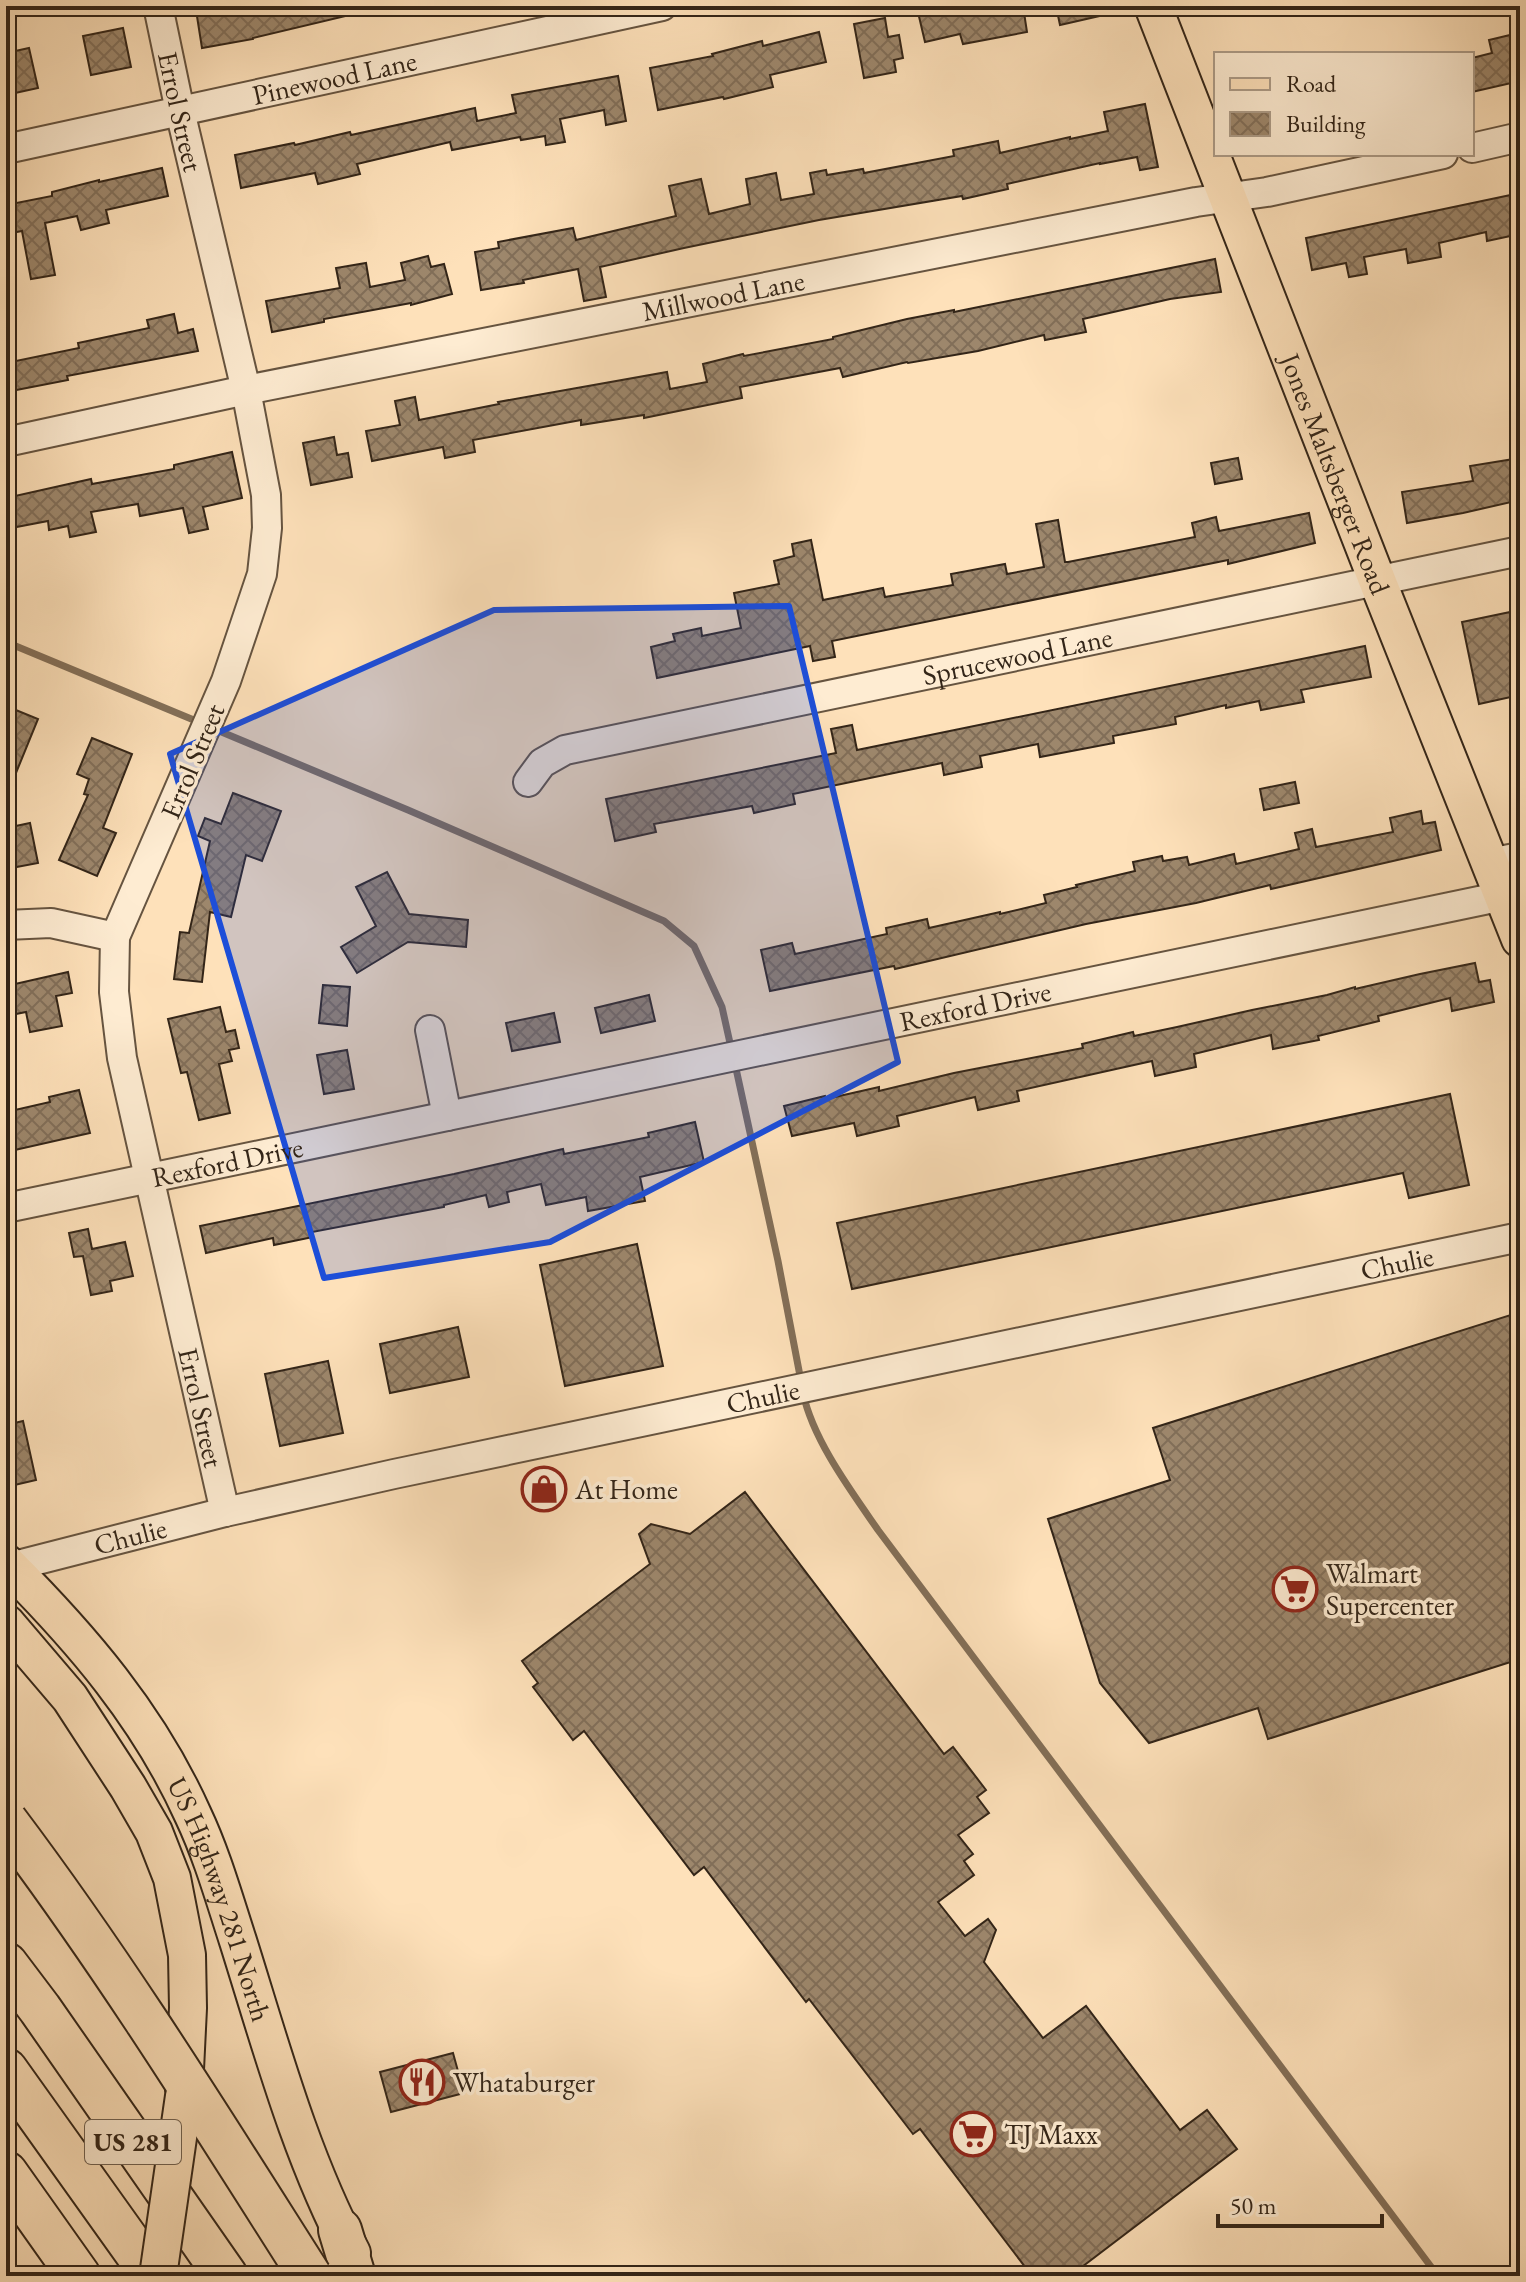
<svg xmlns="http://www.w3.org/2000/svg" width="1526" height="2282" viewBox="0 0 1526 2282" font-family="'EB Garamond',serif">
	<style>
		.lines { fill: none; stroke-linecap: round; stroke-linejoin: round }
		.stream { stroke: #836f58; stroke-width: 7 }
		.building { fill: url(#building-cross-hatch); stroke: #332518; stroke-width: 2 }
		.minor-casing { stroke: #665440; stroke-width: 32 }
		.major-casing { stroke: #332518; stroke-width: 40 }
		.highway-casing { stroke: #332518; stroke-width: 46 }
		.minor { stroke: #feecd2; stroke-width: 28 }
		.major { stroke: #fee1ba; stroke-width: 36 }
		.highway { stroke: #fee1ba; stroke-width: 42 }
		.major-bridge-casing { stroke: #332518; stroke-width: 40; stroke-linecap: butt }
		.highway-bridge-casing { stroke: #332518; stroke-width: 46; stroke-linecap: butt }
		.major-bridge { stroke: #fee1ba; stroke-width: 36 }
		.highway-bridge { stroke: #fee1ba; stroke-width: 42 }
		.marked { fill: #1d4ed8; fill-opacity: 0.2; stroke: #1d4ed8; stroke-width: 6; stroke-linejoin: round }
		.labels { text-anchor: middle; stroke-width: 7; stroke-linejoin: round; paint-order: stroke }
		.shield { fill: #feecd2; stroke: #706150; stroke-width: 2 }
		.shield-label { font-size: 26px; font-weight: bold; fill: #332518 }
		.street-label { font-size: 28px; fill: #332518; stroke: #feecd2 }
		.poi-label { font-size: 28px; fill: #332518; stroke: #feecd2; text-anchor: start }
	</style>
	<defs>
		<pattern id="building-cross-hatch" width="8" height="8" patternUnits="userSpaceOnUse" patternTransform="scale(2)"><rect width="8" height="8" fill="#9d876c"/><path d="M0 0l8 8M0 8l8-8" fill="none" stroke="#816e58"/></pattern>
	</defs>
	<rect width="100%" height="100%" fill="#fee1ba"/>
	<filter id="stains"><feTurbulence type="fractalNoise" baseFrequency=".0025" numOctaves="4"/><feColorMatrix values="0 0 0 0 .2 0 0 0 0 .09 0 0 0 0 .02 0 0 0 .5 -.17"/></filter>
	<radialGradient id="worn" r=".72"><stop offset=".6" stop-color="#630" stop-opacity="0"/><stop offset="1" stop-color="#630" stop-opacity=".3"/></radialGradient>
	<g class="lines">
		<g class="stream">
			<path d="M6,642L201,723"/>
			<path d="M212,728L408,810L664,921L694,946L722,1007L732,1052"/>
			<path d="M735,1064L778,1261L801,1381"/>
			<path d="M803,1393C813,1440 851,1491 878,1530L1438,2276"/>
		</g>
	</g>
	<g class="building">
		<path d="M218,6H354V14L253,38V39L202,48L196,10Z"/>
		<path d="M927,6H1023L1027,32L963,44L960,34L925,42L917,8Z"/>
		<path d="M1056,6H1112L1113,13L1060,25Z"/>
		<path d="M885,18L888,37L899,35L903,58L894,60L896,72L864,78L854,24Z"/>
		<path d="M123,28L131,67L91,75L83,36Z"/>
		<path d="M819,32L826,62L770,75L773,87L724,99L723,97L658,110L650,68L713,56L712,54L762,41L763,46Z"/>
		<path d="M1510,35L1520,81L1472,92V58L1492,53L1489,40Z"/>
		<path d="M29,48L38,88L6,95V53Z"/>
		<path d="M618,76L626,121L606,125L604,110L560,119L565,142L546,145L545,136L521,140L520,137L452,150L450,142L357,164L360,174L318,184L315,173L241,188L235,155L294,143L295,145L350,132L351,135L475,108L477,121L516,113L512,95Z"/>
		<path d="M1145,104L1158,167L1140,170L1137,157L1100,164V163L1007,184L1008,189L963,199L962,196L819,220L684,248L600,267L606,297L584,301L578,269L523,280L524,283L481,290L475,252L499,248L498,242L573,228L576,240L676,216L669,186L701,179L709,214L750,204L746,179L776,173L781,200L814,194L810,173L826,170L827,175L863,169L864,173L954,156L953,150L998,141L1000,153L1070,137V139L1108,131L1104,112Z"/>
		<path d="M162,168L168,196L106,210L109,223L81,230L77,216L45,223L55,275L31,279L22,231L6,234V205L52,196V192L99,180V182Z"/>
		<path d="M1520,193V234L1487,241L1486,232L1439,243L1441,257L1408,263L1406,249L1364,257L1367,274L1349,277L1346,263L1312,270L1306,238Z"/>
		<path d="M428,256L431,267L444,264L452,294L411,305V303L324,319V322L272,332L266,301L340,288L336,268L366,263L370,287L405,280L401,263Z"/>
		<path d="M1215,259L1221,292L1170,299L1083,319L1086,332L1045,340L1044,335L978,351L908,363L907,362L843,377L840,368L740,387L742,398L644,418V415L581,425V420L473,440L475,452L445,458L443,447L372,461L366,431L400,425L395,401L415,397L419,420L499,404L498,402L667,372L670,389L707,382L703,364L743,354L744,356L833,339V337L907,319L954,310V312Z"/>
		<path d="M174,314L178,333L193,329L198,351L67,376L68,380L6,392V363L79,348L78,343L149,328L147,320Z"/>
		<path d="M334,437L337,455L348,453L352,477L311,485L303,443Z"/>
		<path d="M232,452L242,498L203,507L208,529L189,533L183,508L140,516L138,504L91,512L96,532L70,537L68,526L49,530L48,521L6,529V498L91,479L92,484L174,469V465Z"/>
		<path d="M1238,458L1242,479L1215,484L1211,463Z"/>
		<path d="M1520,458V500L1463,513L1407,523L1402,492L1473,481L1470,466Z"/>
		<path d="M1309,513L1315,543L1228,564V560L832,641L835,657L813,661L810,646L657,678L651,647L675,641L673,634L701,628L702,636L741,628L734,593L779,584L774,561L794,556L792,544L811,540L823,600L883,588L885,597L953,585L951,574L1005,564L1007,574L1044,567L1036,524L1058,520L1065,562H1068L1195,537L1192,523L1216,517L1219,531Z"/>
		<path d="M1515,611L1520,637V695L1479,704L1462,622Z"/>
		<path d="M1365,646L1371,677L1301,690L1304,702L1261,710L1259,701L1226,708V705L1175,717L1176,724L1113,736L1114,743L1040,757L1038,744L980,756L982,767L944,775L942,763L793,794L795,804L754,813L752,806L654,824L656,832L615,841L606,799L836,753L831,729L852,725L857,750Z"/>
		<path d="M6,706L38,719L7,795H6Z"/>
		<path d="M92,738L132,754L103,828L116,833L97,876L59,860L88,795L84,794L89,779L77,774Z"/>
		<path d="M1295,782L1299,803L1264,810L1260,789Z"/>
		<path d="M233,793L281,811L262,861L246,855L231,917L210,912L202,982L174,979L180,932L189,933L210,841L198,836L205,818L221,824Z"/>
		<path d="M1421,811L1423,824L1435,822L1441,850L1271,889L1270,885L1196,903L1086,924L895,969L894,966L770,991L761,950L792,943L795,954L887,934L886,928L927,919L929,928L1000,912V914L1046,903L1044,895L1077,887L1076,885L1135,871L1133,862L1162,856L1163,861L1187,857L1189,865L1234,854L1236,864L1299,849L1295,833L1312,829L1316,847L1393,832L1390,818Z"/>
		<path d="M30,823L38,863L6,869V828Z"/>
		<path d="M387,872L409,914L468,920L466,947L408,942L357,973L341,947L376,926L356,887Z"/>
		<path d="M1475,963L1479,982L1490,980L1494,1002L1452,1011L1450,998L1378,1016L1379,1021L1318,1036L1319,1040L1273,1049L1271,1035L1194,1054L1196,1067L1155,1076L1152,1061L1017,1091L1019,1101L978,1110L975,1097L897,1116L899,1126L857,1136L854,1123L792,1136L784,1106L825,1096L826,1099L879,1087V1091L954,1073L1083,1048L1082,1044L1133,1032L1134,1036L1177,1027L1252,1010L1327,995L1355,987V989L1420,974Z"/>
		<path d="M68,972L72,993L56,996L62,1026L30,1032L26,1012L6,1016V986Z"/>
		<path d="M323,985L350,987L347,1026L319,1023Z"/>
		<path d="M649,995L655,1021L601,1033L595,1008Z"/>
		<path d="M220,1007L226,1032L235,1030L239,1048L229,1050L232,1061L219,1064L230,1113L199,1120L187,1072L181,1073L168,1019Z"/>
		<path d="M554,1013L560,1042L512,1051L506,1023Z"/>
		<path d="M347,1050L354,1089L324,1094L317,1055Z"/>
		<path d="M79,1090L90,1133L6,1152V1112L50,1102L49,1097Z"/>
		<path d="M1450,1094L1469,1185L1409,1198L1403,1173L852,1289L837,1223Z"/>
		<path d="M695,1122L704,1162L640,1177L645,1201L588,1211L586,1197L546,1205L541,1184L507,1192L509,1202L489,1207L486,1195L444,1205V1207L312,1232L313,1237L274,1245L273,1238L206,1253L200,1226L454,1174L563,1149L564,1154L649,1137L648,1133Z"/>
		<path d="M88,1229L92,1249L125,1242L133,1276L110,1281L112,1291L91,1295L83,1256L74,1257L69,1233Z"/>
		<path d="M637,1244L663,1366L565,1386L540,1265Z"/>
		<path d="M1520,1312V1659L1268,1739L1258,1708L1149,1743L1100,1683L1048,1519L1170,1480L1153,1428Z"/>
		<path d="M458,1327L469,1377L390,1393L380,1344Z"/>
		<path d="M328,1361L343,1433L280,1446L265,1374Z"/>
		<path d="M23,1421L36,1480L6,1487V1425Z"/>
		<path d="M745,1492L944,1754L953,1747L986,1790L977,1797L989,1813L958,1835L973,1854L964,1861L974,1875L938,1902L965,1936L988,1919L996,1930L984,1962L1043,2038L1086,2006L1180,2130L1207,2110L1237,2149L1070,2276H1032L920,2129L913,2134L809,1999L806,2002L704,1867L694,1875L584,1731L573,1740L533,1687L538,1683L522,1661L650,1564L639,1534L651,1524L690,1534Z"/>
		<path d="M453,2053L464,2093L391,2112L380,2072Z"/>
	</g>
	<g class="lines">
		<g class="minor-casing">
			<g id="minor">
				<path id="s1" d="M158,6L180,111L246,390L266,495L267,528L262,574L226,681L115,937L114,992L122,1058L225,1512"/>
				<path d="M1472,148L1520,137"/>
				<path id="s2" d="M6,149L662,6"/>
				<path id="s3" d="M6,442L246,390L1196,202L1267,192L1443,154"/>
				<path id="s4" d="M528,782L542,763L565,750L1520,551"/>
				<path d="M1489,863L1520,857"/>
				<path d="M6,925L51,923L115,937"/>
				<path d="M430,1030L447,1116"/>
				<path id="s5" d="M6,1208L1503,896"/>
				<path id="s6" d="M10,1567L225,1512L394,1474L1520,1237"/>
			</g>
		</g>
		<g class="major-casing">
			<g id="major">
				<path id="s7" d="M1153,6L1377,580L1520,939"/>
				<path id="s8" d="M6,1563C82,1639 149,1717 193,1815C212,1855 224,1898 238,1941C271,2046 300,2155 352,2253"/>
				<path d="M6,1623L70,1698L128,1787L154,1832L172,1878L187,1955L188,2008L184,2090"/>
			</g>
		</g>
		<g class="highway-casing">
			<g id="highway">
				<path d="M6,1964L40,2009L226,2276"/>
				<path d="M6,2070L153,2276"/>
				<path d="M6,2173L79,2276"/>
				<path d="M340,2230L354,2276"/>
			</g>
		</g>
		<use href="#minor" class="minor"/>
		<use href="#major" class="major"/>
		<use href="#highway" class="highway"/>
		<g class="major-bridge-casing">
			<path id="major-bridge" d="M158,2276L184,2096"/>
		</g>
		<g class="highway-bridge-casing">
			<path id="highway-bridge" d="M6,1821C116,1967 212,2122 310,2276"/>
		</g>
		<use href="#major-bridge" class="major-bridge"/>
		<use href="#highway-bridge" class="highway-bridge"/>
	</g>
	<path class="marked" d="M789,606L898,1062L550,1242L324,1278L170,754L494,610Z"/>
	<defs>
		<g id="shop-ring" transform="scale(2.3)"><circle r="9.5" fill="#feecd2" stroke="#8f2418" stroke-width="1.5"/><path d="M-5-2.5h2.3a2.7 3.5 0 0 1 5.4 0H5L5.5 6h-11ZM-1.5-2.5h3a1.5 2.3 0 0 0-3 0Z" fill="#8f2418"/></g>
		<g id="supermarket-ring" transform="scale(2.3)"><circle r="9.5" fill="#feecd2" stroke="#8f2418" stroke-width="1.5"/><path d="M-6-5.5h2.5l.6 2H6L4.5 2H-2.5L-4.4-4H-6ZM-1.5 3.2a1.3 1.3 0 1 0 .1 0ZM3 3.2a1.3 1.3 0 1 0 .1 0Z" fill="#8f2418"/></g>
		<g id="restaurant-ring" transform="scale(2.3)"><circle r="9.5" fill="#feecd2" stroke="#8f2418" stroke-width="1.5"/><path d="M-5-6h1v4h1v-4h1v4h1v-4h1v5L-1.5 .5V6h-2V.5L-5-1ZM5-6V6H3V1.5H1.5Q1.5-4 5-6Z" fill="#8f2418"/></g>
	</defs>
	<g fill-rule="evenodd">
		<use href="#shop-ring" x="544" y="1489"/>
		<use href="#supermarket-ring" x="1295" y="1589"/>
		<use href="#restaurant-ring" x="422" y="2082"/>
		<use href="#supermarket-ring" x="973" y="2134"/>
	</g>
	<g class="labels">
		<rect class="shield" x="85" y="2120" width="96" height="44" rx="6"/>
		<g class="shield-label">
			<text x="133" y="2151">US 281</text>
		</g>
		<g class="street-label">
			<text dy="10" stroke="none"><textPath href="#s2" startOffset="336">Pinewood Lane</textPath></text>
			<text dy="10" stroke="none"><textPath href="#s1" startOffset="108">Errol Street</textPath></text>
			<text dy="10" stroke="none"><textPath href="#s3" startOffset="732">Millwood Lane</textPath></text>
			<text dy="10" stroke="none"><textPath href="#s7" startOffset="502">Jones Maltsberger Road</textPath></text>
			<text dy="10" stroke="none"><textPath href="#s4" startOffset="512">Sprucewood Lane</textPath></text>
			<text transform="translate(192 761) rotate(-67)" y="10">Errol Street</text>
			<text dy="10" stroke="none"><textPath href="#s5" startOffset="990">Rexford Drive</textPath></text>
			<text dy="10" stroke="none"><textPath href="#s5" startOffset="226">Rexford Drive</textPath></text>
			<text dy="10" stroke="none"><textPath href="#s6" startOffset="1420">Chulie</textPath></text>
			<text dy="10" stroke="none"><textPath href="#s6" startOffset="772">Chulie</textPath></text>
			<text dy="10" stroke="none"><textPath href="#s1" startOffset="1452">Errol Street</textPath></text>
			<text dy="10" stroke="none"><textPath href="#s6" startOffset="124">Chulie</textPath></text>
			<text dy="10" stroke="none"><textPath href="#s8" startOffset="404">US Highway 281 North</textPath></text>
		</g>
		<g class="poi-label">
			<text x="575" y="1499">At Home</text>
			<text x="1326" y="1583">Walmart<tspan x="1326" dy="32">Supercenter</tspan></text>
			<text x="453" y="2092">Whataburger</text>
			<text x="1004" y="2144">TJ Maxx</text>
		</g>
	</g>
	<rect width="1526" height="2282" fill="none" stroke="#fee1ba" stroke-width="32"/>
	<rect x="8" y="8" width="1510" height="2266" fill="none" stroke="#332518" stroke-width="4"/>
	<rect x="16" y="16" width="1494" height="2250" fill="none" stroke="#332518" stroke-width="2"/>
	<rect x="1214" y="52" width="260" height="104" fill="#feecd2" stroke="#ad9c88" stroke-width="2"/>
	<rect x="1230" y="78" width="40" height="12" fill="#fee1ba" stroke="#ad9c88" stroke-width="2"/>
	<text x="1286" y="92" font-size="24" fill="#332518">Road</text>
	<rect x="1230" y="112" width="40" height="24" fill="url(#building-cross-hatch)" stroke="#ad9c88" stroke-width="2"/>
	<text x="1286" y="132" font-size="24" fill="#332518">Building</text>
	<path d="M1218 2214v12h164v-12" fill="none" stroke="#332518" stroke-width="4"/>
	<text x="1230" y="2214" font-size="24" fill="#332518" stroke="#feecd2" stroke-width="6" paint-order="stroke">50 m</text>
	<rect width="100%" height="100%" filter="url(#stains)"/>
	<rect width="100%" height="100%" fill="url(#worn)"/>
</svg>
